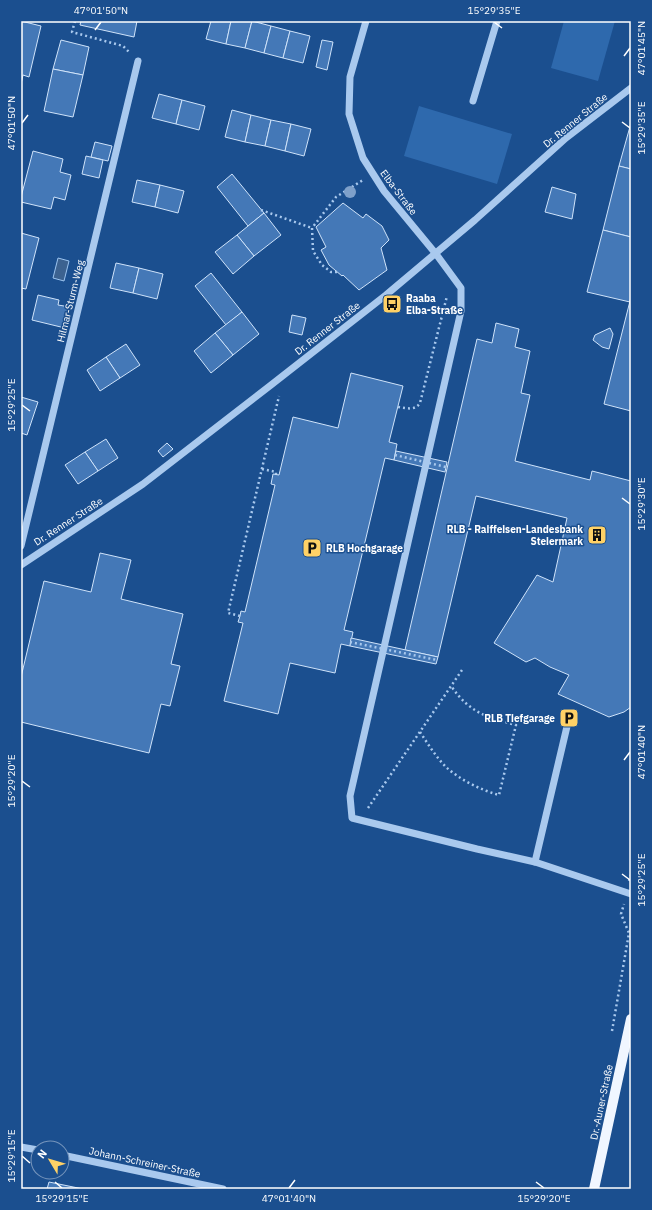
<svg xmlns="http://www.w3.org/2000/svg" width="652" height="1210" viewBox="0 0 652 1210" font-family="'IBM Plex Sans',sans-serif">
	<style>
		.green { fill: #2e69ad }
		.water { fill: #3c6290; stroke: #9cc4f0 }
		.building { fill: #4478b7; stroke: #cfe3fa }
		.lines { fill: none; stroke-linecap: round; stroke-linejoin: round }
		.path { stroke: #a9c9ee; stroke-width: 2.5; stroke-dasharray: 2 3; stroke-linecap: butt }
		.minor { stroke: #a9c9ee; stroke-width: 7 }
		.major { stroke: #f0f6ff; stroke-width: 10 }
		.path-bridge { stroke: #a9c9ee; stroke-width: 2.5; stroke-dasharray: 2 3; stroke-linecap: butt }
		.tree { fill: #7ea0ca }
		.ticks { fill: none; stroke: #fff; stroke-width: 1.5 }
		.labels { text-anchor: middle; stroke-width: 3; stroke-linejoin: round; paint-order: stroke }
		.street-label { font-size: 10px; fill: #fff; stroke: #1b4f8f }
		.poi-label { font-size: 10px; font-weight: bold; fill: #fff; stroke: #1b4f8f; text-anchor: start }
		.neatline { fill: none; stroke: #fff; stroke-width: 1.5 }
		.ticks-label { font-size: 10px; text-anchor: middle; fill: #fff }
	</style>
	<rect width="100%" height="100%" fill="#1b4f8f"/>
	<g class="green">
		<path d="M564,21H615L598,81L551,68Z"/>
		<path d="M419,106L512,134L497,184L404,156Z"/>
	</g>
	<path class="water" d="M58,258L69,261L64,281L53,278Z"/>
	<g class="building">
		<path d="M21,21L41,26L29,77L23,75L21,84Z"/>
		<path d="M81,21H137L134,37L80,25Z"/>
		<path d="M211,21H231L226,44L206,39Z"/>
		<path d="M231,21H252L245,48L226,44Z"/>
		<path d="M252,21L271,26L264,53L245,48Z"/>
		<path d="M271,26L290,31L283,58L264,53Z"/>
		<path d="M290,31L310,36L303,63L283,58Z"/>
		<path d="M61,40L89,47L83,75L53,69Z"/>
		<path d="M322,40L333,42L327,70L316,67Z"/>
		<path d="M53,69L83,75L73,117L44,111Z"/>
		<path d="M159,94L182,100L176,124L152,118Z"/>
		<path d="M182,100L205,106L199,130L176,124Z"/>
		<path d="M232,110L251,115L245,142L225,137Z"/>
		<path d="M251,115L271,120L265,146L245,142Z"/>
		<path d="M271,120L291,124L285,151L265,146Z"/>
		<path d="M631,123V169L619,166Z"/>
		<path d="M291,124L311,129L304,156L285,151Z"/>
		<path d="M95,142L112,146L108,161L91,157Z"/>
		<path d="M33,151L63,159L60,172L71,175L65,200L54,197L51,209L21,202V197Z"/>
		<path d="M86,156L103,160L99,178L82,174Z"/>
		<path d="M619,166L631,169V237L603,230Z"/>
		<path d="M232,174L264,213L248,226L217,187Z"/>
		<path d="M137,180L160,185L155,207L132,202Z"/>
		<path d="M160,185L184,191L178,213L155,207Z"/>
		<path d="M552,187L576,194L572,219L545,212Z"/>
		<path d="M343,203L363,218L366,214L382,226L389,240L381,248L387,270L359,290L343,275L342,276L329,265L321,250L326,247L316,227Z"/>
		<path d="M264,213L281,235L254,256L237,235Z"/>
		<path d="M603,230L631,237V297L630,302L587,292Z"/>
		<path d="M21,233L39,238L26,289L21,288Z"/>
		<path d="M237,235L254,256L233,274L215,252Z"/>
		<path d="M116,263L139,268L133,293L110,288Z"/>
		<path d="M139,268L163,274L157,299L133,293Z"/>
		<path d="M211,273L242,312L226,325L195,286Z"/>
		<path d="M38,295L59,300L58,305L70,307L65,328L32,320Z"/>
		<path d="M631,297V411L604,404Z"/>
		<path d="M242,312L259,334L233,355L215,333Z"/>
		<path d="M292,315L306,318L302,335L289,332Z"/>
		<path d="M496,323L519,329L515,347L530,351L521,393L530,395L515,461L590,480L592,471L631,481V707L624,712L609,717L558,694L569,675L550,667L535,658L526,662L494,643L537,575L553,582L567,518L476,496L438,657L405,650L477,339L492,343Z"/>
		<path d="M610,328L613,334L609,349L602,347L593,340L595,335Z"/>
		<path d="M215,333L233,355L211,373L194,351Z"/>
		<path d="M126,344L140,365L120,378L106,357Z"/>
		<path d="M106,357L120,378L100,391L87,370Z"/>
		<path d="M351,373L403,386L389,442L397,444L394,460L385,458L344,630L353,632L350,646L341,644L335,673L290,663L278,714L224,701L243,623L238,622L240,616L241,611L245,612L275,485L271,484L273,474L279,475L293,417L338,428Z"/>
		<path d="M21,397L38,402L27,435L21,433Z"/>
		<path d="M106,439L118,458L98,471L85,452Z"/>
		<path d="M167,443L173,449L163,457L158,451Z"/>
		<path d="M396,451L447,462L445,472L394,460Z"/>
		<path d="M85,452L98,471L78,484L65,465Z"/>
		<path d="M100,553L131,560L121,599L183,614L171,664L180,666L170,706L161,704L149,753L21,722V677L44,581L91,592Z"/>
		<path d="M351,638L438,657L436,664L350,646Z"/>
		<path d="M49,1182L83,1189H47Z"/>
	</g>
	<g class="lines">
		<g class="path">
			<path d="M75,21L72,32L123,46L129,52"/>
			<path d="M261,210L312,228"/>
			<path d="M337,272H331L322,265L313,251L312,228L336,197L363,180"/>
			<path d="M398,407C407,408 415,411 420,403L447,296"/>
			<path d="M262,469L276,472V474"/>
			<path d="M240,616L228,613L279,396"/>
			<path d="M420,732C428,744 436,757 446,767C460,780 481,790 499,795L516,725C486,717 470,713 451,686"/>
			<path d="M368,808L462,670"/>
			<path d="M629,881L631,875"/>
			<path d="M612,1031L629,933L621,914L624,904"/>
		</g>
		<g class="minor">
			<path d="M366,21L350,77L349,114L363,158L384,191L436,254L461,288V311L350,796L352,818L477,849L535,862L631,894"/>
			<path d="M473,101L497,21"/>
			<path d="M21,546L138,61"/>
			<path d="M21,565L143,484L271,385L386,295L475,220L566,138L631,88"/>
			<path d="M535,862L569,718"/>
			<path d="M21,1147L38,1150"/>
			<path d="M62,1155L223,1189"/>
		</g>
		<path class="major" d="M594,1189L631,1019"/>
		<g class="path-bridge">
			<path d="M395,455L446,467"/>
			<path d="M350,642L437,660"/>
		</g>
	</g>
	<circle class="tree" cx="350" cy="192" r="6"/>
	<path class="ticks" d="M494,22L502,28M95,30L101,22M624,56L630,48M622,122L630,128M22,123L28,115M22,405L30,411M622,498L630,504M624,760L630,752M22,781L30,787M622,874L630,880M22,1156L30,1163M55,1182L62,1188M536,1182L544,1188M289,1188L295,1180"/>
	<defs>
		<g id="bus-square" transform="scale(1)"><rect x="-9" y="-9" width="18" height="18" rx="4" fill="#ffd166" stroke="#1b4f8f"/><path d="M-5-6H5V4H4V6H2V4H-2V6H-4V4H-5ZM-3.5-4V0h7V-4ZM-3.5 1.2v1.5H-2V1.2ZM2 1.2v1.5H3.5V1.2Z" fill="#111"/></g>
		<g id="building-square" transform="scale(1)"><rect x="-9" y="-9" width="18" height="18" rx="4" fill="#ffd166" stroke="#1b4f8f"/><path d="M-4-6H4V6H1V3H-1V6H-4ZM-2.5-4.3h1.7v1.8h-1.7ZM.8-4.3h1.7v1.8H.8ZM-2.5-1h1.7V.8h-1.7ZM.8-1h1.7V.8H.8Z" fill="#111"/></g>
		<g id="parking-square" transform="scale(1)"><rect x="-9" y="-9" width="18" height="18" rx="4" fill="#ffd166" stroke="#1b4f8f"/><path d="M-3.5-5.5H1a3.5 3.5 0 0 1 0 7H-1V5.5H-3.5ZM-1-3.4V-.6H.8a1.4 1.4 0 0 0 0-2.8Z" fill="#111"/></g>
	</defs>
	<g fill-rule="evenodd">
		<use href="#bus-square" x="392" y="304"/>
		<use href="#building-square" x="597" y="535"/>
		<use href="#parking-square" x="312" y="548"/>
		<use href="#parking-square" x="569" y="718"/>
	</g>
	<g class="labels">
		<g class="street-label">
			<text transform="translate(575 120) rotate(-39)" y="4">Dr. Renner Straße</text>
			<text transform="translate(399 192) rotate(53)" y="4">Elba-Straße</text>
			<text transform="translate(70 301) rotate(-76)" y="4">Hilmar-Sturm-Weg</text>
			<text transform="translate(327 328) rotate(-38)" y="4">Dr. Renner Straße</text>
			<text transform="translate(68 521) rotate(-33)" y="4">Dr. Renner Straße</text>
			<text transform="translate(601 1102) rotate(-78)" y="4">Dr.-Auner-Straße</text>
			<text transform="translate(145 1162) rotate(12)" y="4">Johann-Schreiner-Straße</text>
		</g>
		<g class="poi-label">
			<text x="406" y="302">Raaba<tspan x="406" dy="12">Elba-Straße</tspan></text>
			<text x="583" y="533" text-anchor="end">RLB - Raiffeisen-Landesbank<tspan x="583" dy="12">Steiermark</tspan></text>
			<text x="326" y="552">RLB Hochgarage</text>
			<text x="555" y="722" text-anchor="end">RLB Tiefgarage</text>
		</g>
	</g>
	<rect width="652" height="1210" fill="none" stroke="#1b4f8f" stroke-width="44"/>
	<g transform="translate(50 1160) rotate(308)"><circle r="19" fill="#1b4f8f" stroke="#7695bc"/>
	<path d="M0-3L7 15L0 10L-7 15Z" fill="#ffd166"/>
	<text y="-6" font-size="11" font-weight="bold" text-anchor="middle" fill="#ffffff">N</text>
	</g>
	<rect x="22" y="22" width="608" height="1166" class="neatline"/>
	<g class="ticks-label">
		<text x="101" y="14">47°01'50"N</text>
		<text x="494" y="14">15°29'35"E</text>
		<text transform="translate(641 48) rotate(-90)" y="4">47°01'45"N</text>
		<text transform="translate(11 123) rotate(-90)" y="4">47°01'50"N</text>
		<text transform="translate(641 128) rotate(-90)" y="4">15°29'35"E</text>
		<text transform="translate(11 405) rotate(-90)" y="4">15°29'25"E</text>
		<text transform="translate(641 504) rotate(-90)" y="4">15°29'30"E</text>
		<text transform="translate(641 752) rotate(-90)" y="4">47°01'40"N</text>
		<text transform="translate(11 781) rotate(-90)" y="4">15°29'20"E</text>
		<text transform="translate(641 880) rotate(-90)" y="4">15°29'25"E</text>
		<text transform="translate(11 1156) rotate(-90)" y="4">15°29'15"E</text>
		<text x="62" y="1202">15°29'15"E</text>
		<text x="289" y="1202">47°01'40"N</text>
		<text x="544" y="1202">15°29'20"E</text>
	</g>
</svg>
